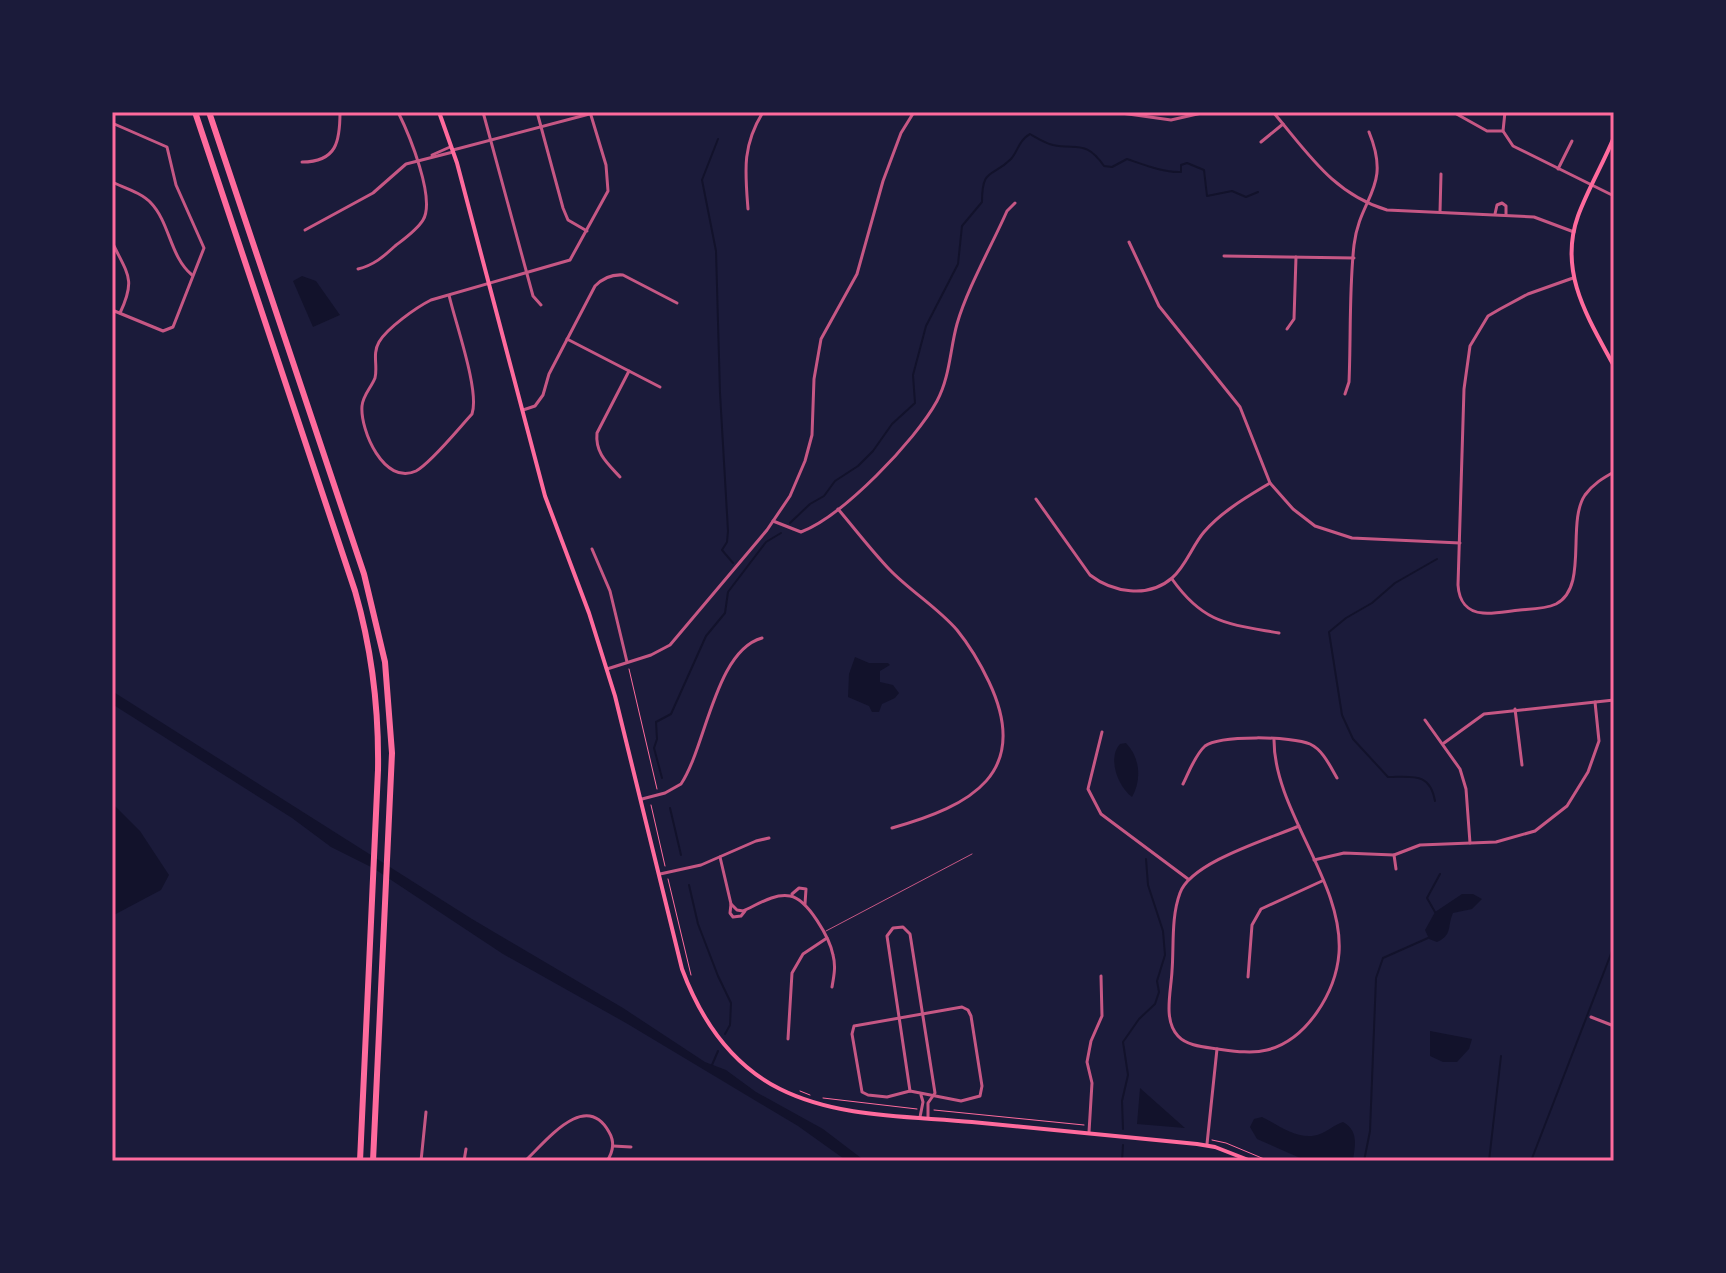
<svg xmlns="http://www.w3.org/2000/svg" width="1726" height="1273" viewBox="0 0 1726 1273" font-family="Rubik,sans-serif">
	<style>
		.water { fill: #12122b }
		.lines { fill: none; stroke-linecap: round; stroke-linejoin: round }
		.stream { stroke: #12122b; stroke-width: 2 }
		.path { stroke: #ff6b9d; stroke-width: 1 }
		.service { stroke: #c65784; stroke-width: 1 }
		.minor { stroke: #c65784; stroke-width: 3 }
		.secondary { stroke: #ff6b9d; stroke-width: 4 }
		.motorway { stroke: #ff6b9d; stroke-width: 6 }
		.neatline { fill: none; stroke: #ff6b9d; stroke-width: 3 }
	</style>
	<rect width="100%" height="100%" fill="#1b1b3a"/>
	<g class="water">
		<path d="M302,276L316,281L340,315L313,327L293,281Z"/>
		<path d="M855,657L869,663H888L890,665L880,671V682L893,685L899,693L895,698L882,704L879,712H872L869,706L848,697L849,674Z"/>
		<path d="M112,691L472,919L623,1008L705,1062L726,1070L756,1092L823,1129L865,1161H847L798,1126L626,1023L503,954L373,868L331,847L292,818L112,704Z"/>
		<path d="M1126,743C1140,757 1142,780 1132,797C1118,787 1107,758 1120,744Z"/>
		<path d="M112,803L140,831L169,875L161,890L112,916Z"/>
		<path d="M1462,894H1473L1482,899L1472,909L1453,913C1447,926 1453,935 1437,942L1429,939L1425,930L1435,912Z"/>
		<path d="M1430,1031L1472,1039L1469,1049L1457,1062H1443L1430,1056Z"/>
		<path d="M1140,1088L1185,1128L1137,1124Z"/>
		<path d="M1262,1117C1279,1125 1300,1142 1320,1134C1328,1131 1334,1125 1343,1122C1359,1131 1355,1145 1353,1161H1307L1257,1139L1250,1127L1254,1119Z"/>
	</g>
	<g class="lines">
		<g class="stream">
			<path d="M718,139L702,180L716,251L720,393L728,531L727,542L722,550L733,563"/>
			<path d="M790,523L810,504L824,496L835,481L858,466L873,451L892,424L915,403L913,375L926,326L958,264L962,226L982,202C982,167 992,178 1011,159C1018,151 1019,140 1030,134C1037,138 1045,143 1053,145C1078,150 1086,140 1104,166L1112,167L1127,159C1142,164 1164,173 1181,172V165L1187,163L1204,170L1207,196L1232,191L1246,197L1258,192"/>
			<path d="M662,778L654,748L657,739L656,722L671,714L706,636L725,613L728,592L766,542L781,533"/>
			<path d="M1435,801C1430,772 1413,777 1388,777L1353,739L1342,715L1329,632L1346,618L1372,603L1395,583L1437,559"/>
			<path d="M670,808L681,855"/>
			<path d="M689,885L698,924L718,976L731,1003L730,1025L725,1034"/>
			<path d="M1435,912L1427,898L1440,874"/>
			<path d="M712,1065L718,1051"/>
			<path d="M1123,1129L1122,1101L1128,1075L1123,1042L1139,1019L1155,1004L1159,992L1157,981L1165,955L1163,931L1148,885L1146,859"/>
			<path d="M1122,1161L1123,1145"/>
			<path d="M1364,1161L1370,1131L1376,978L1383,958L1428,938"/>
			<path d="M1489,1161L1501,1056"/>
			<path d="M1531,1161L1614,946"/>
		</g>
		<g class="path">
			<path d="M629,669L657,789"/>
			<path d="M651,805L665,866"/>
			<path d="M668,879L691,975"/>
			<path d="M800,1091L810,1095"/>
			<path d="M823,1098L917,1109"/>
			<path d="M934,1110L1084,1125"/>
			<path d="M1212,1140L1226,1143L1269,1161"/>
		</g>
		<path class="service" d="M826,931L972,854"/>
		<g class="minor">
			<path d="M483,112L533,296L541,305"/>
			<path d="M537,112L563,208L568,220L587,231"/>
			<path d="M1114,112L1171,120L1206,112"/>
			<path d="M1273,112C1308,153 1333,194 1387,210L1534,217L1574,232"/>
			<path d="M1453,112L1487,131H1503"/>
			<path d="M1505,112L1503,131L1513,146L1614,196"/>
			<path d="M112,123L167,147L176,185L204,248L173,327L163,331L112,310"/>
			<path d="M1261,142L1283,124"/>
			<path d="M453,150L597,112"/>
			<path d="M432,155L450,147"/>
			<path d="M302,162C337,162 340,141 340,112"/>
			<path d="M1558,169L1572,141"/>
			<path d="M112,182C125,188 142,193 151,203C170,223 170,257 192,275"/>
			<path d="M748,209C745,171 742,146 763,112"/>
			<path d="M1440,212L1441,174"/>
			<path d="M1495,214L1497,205L1502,203L1506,206V215"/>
			<path d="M305,230L373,193L406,164L453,152"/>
			<path d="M112,242C128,275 136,279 120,313"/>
			<path d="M1129,242L1159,306L1240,407L1270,483L1293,509L1315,526L1352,538L1460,543"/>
			<path d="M1224,256L1354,258"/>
			<path d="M358,269C374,265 383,257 395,246C404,239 417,230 423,220C436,199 409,134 398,112"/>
			<path d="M1573,278L1528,294L1500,309L1488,316L1470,346L1464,389L1458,585C1459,601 1467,612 1483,613C1495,614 1508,611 1520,610C1533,609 1545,609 1556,604C1589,587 1566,523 1585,495C1593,484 1603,478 1614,472"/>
			<path d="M449,295C455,322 480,391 472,414C459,428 431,463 416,471C384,486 360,430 362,406C363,395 371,388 375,378C378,366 372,354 379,342C387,328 417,307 431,300L570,260L608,191L606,165L590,112"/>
			<path d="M1287,329L1294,319L1296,257"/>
			<path d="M567,339L660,387"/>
			<path d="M1345,394L1349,382C1351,336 1349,290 1354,245C1360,196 1392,188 1369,132"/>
			<path d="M523,410L535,406L543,395L549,374L595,286C603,278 611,274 623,275L677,303"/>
			<path d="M620,477C607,463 595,453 597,433L629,371"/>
			<path d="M1036,499L1090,575C1112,592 1148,599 1172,578C1186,566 1192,546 1204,532C1222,511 1247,497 1270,483"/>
			<path d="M838,509C855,529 871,550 889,569C910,591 937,607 957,630C970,646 980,663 989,682C1032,773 971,806 892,828"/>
			<path d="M773,521L801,532C843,516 915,441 937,401C950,377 950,349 957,324C967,289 992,245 1007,211L1015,203"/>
			<path d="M592,549L610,591L627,662"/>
			<path d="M1172,579C1204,624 1228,624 1279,633"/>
			<path d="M607,669L651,655L670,645L767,530L790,496L805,461L812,435L814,379L821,339L857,274L883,181L901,133L914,112"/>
			<path d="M1515,709L1522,765"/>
			<path d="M1425,720L1460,769L1466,789L1470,843"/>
			<path d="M1102,732L1088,789L1101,814L1188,879"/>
			<path d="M1274,740C1274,811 1344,882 1339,953C1336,992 1307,1040 1267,1050C1252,1054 1233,1051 1218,1049C1205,1047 1187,1046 1178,1036C1163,1020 1171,992 1172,971C1174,946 1171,917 1180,893C1191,862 1269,839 1299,826"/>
			<path d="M1444,743L1484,714L1614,700"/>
			<path d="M1183,784C1189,772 1195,755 1205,746C1219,735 1293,736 1310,744C1323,750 1330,766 1337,778"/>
			<path d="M642,799L665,793L681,784C706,747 715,651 762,638"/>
			<path d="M1394,855L1396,869"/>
			<path d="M720,857L731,904L737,910L743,911C757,905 774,893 790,896C808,899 830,939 833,955C836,966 834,976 832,987"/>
			<path d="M1314,860L1344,853L1394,855L1420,845L1496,842L1535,831L1567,806L1588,772L1599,741L1595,702"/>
			<path d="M660,874L701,865L756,841L769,838"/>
			<path d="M792,894L799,888L806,889L805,904"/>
			<path d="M731,904L730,913L733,917L741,916L745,911"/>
			<path d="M1248,977L1252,925L1261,909L1322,881"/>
			<path d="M962,1007L968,1010L971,1016L982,1086L980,1096L961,1101L910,1091L887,1097L868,1095L862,1092L852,1034L854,1026Z"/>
			<path d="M1591,1017L1614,1026"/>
			<path d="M788,1039L792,973L803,954L827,938"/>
			<path d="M910,1091L887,936L893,928L903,927L910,934L935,1093L928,1103V1118"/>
			<path d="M920,1117L923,1102L921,1095"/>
			<path d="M1089,1132L1092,1083L1087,1062L1091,1041L1102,1016L1101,976"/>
			<path d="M1207,1144L1217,1049"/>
			<path d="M613,1146L631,1147"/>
			<path d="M421,1161L426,1112"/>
			<path d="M464,1161L466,1149"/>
			<path d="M525,1161C545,1143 585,1089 609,1132C615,1142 613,1152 607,1161"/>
		</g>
		<g class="secondary">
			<path d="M439,112L457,163L545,496L589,613L615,696L682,969C701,1020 730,1064 780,1089C838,1118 908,1116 972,1122C1047,1129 1122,1137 1197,1144L1215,1147L1251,1161"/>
			<path d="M1614,137C1603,164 1588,189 1578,216C1558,272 1588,318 1614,366"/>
		</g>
		<g class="motorway">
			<path d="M195,112L355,591C372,650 379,709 378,770L360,1161"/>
			<path d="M209,112L364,574L385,662L392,753L373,1161"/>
		</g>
	</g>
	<rect width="1726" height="1273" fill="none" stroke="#1b1b3a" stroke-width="228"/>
	<rect x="114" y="114" width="1498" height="1045" class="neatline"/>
</svg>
